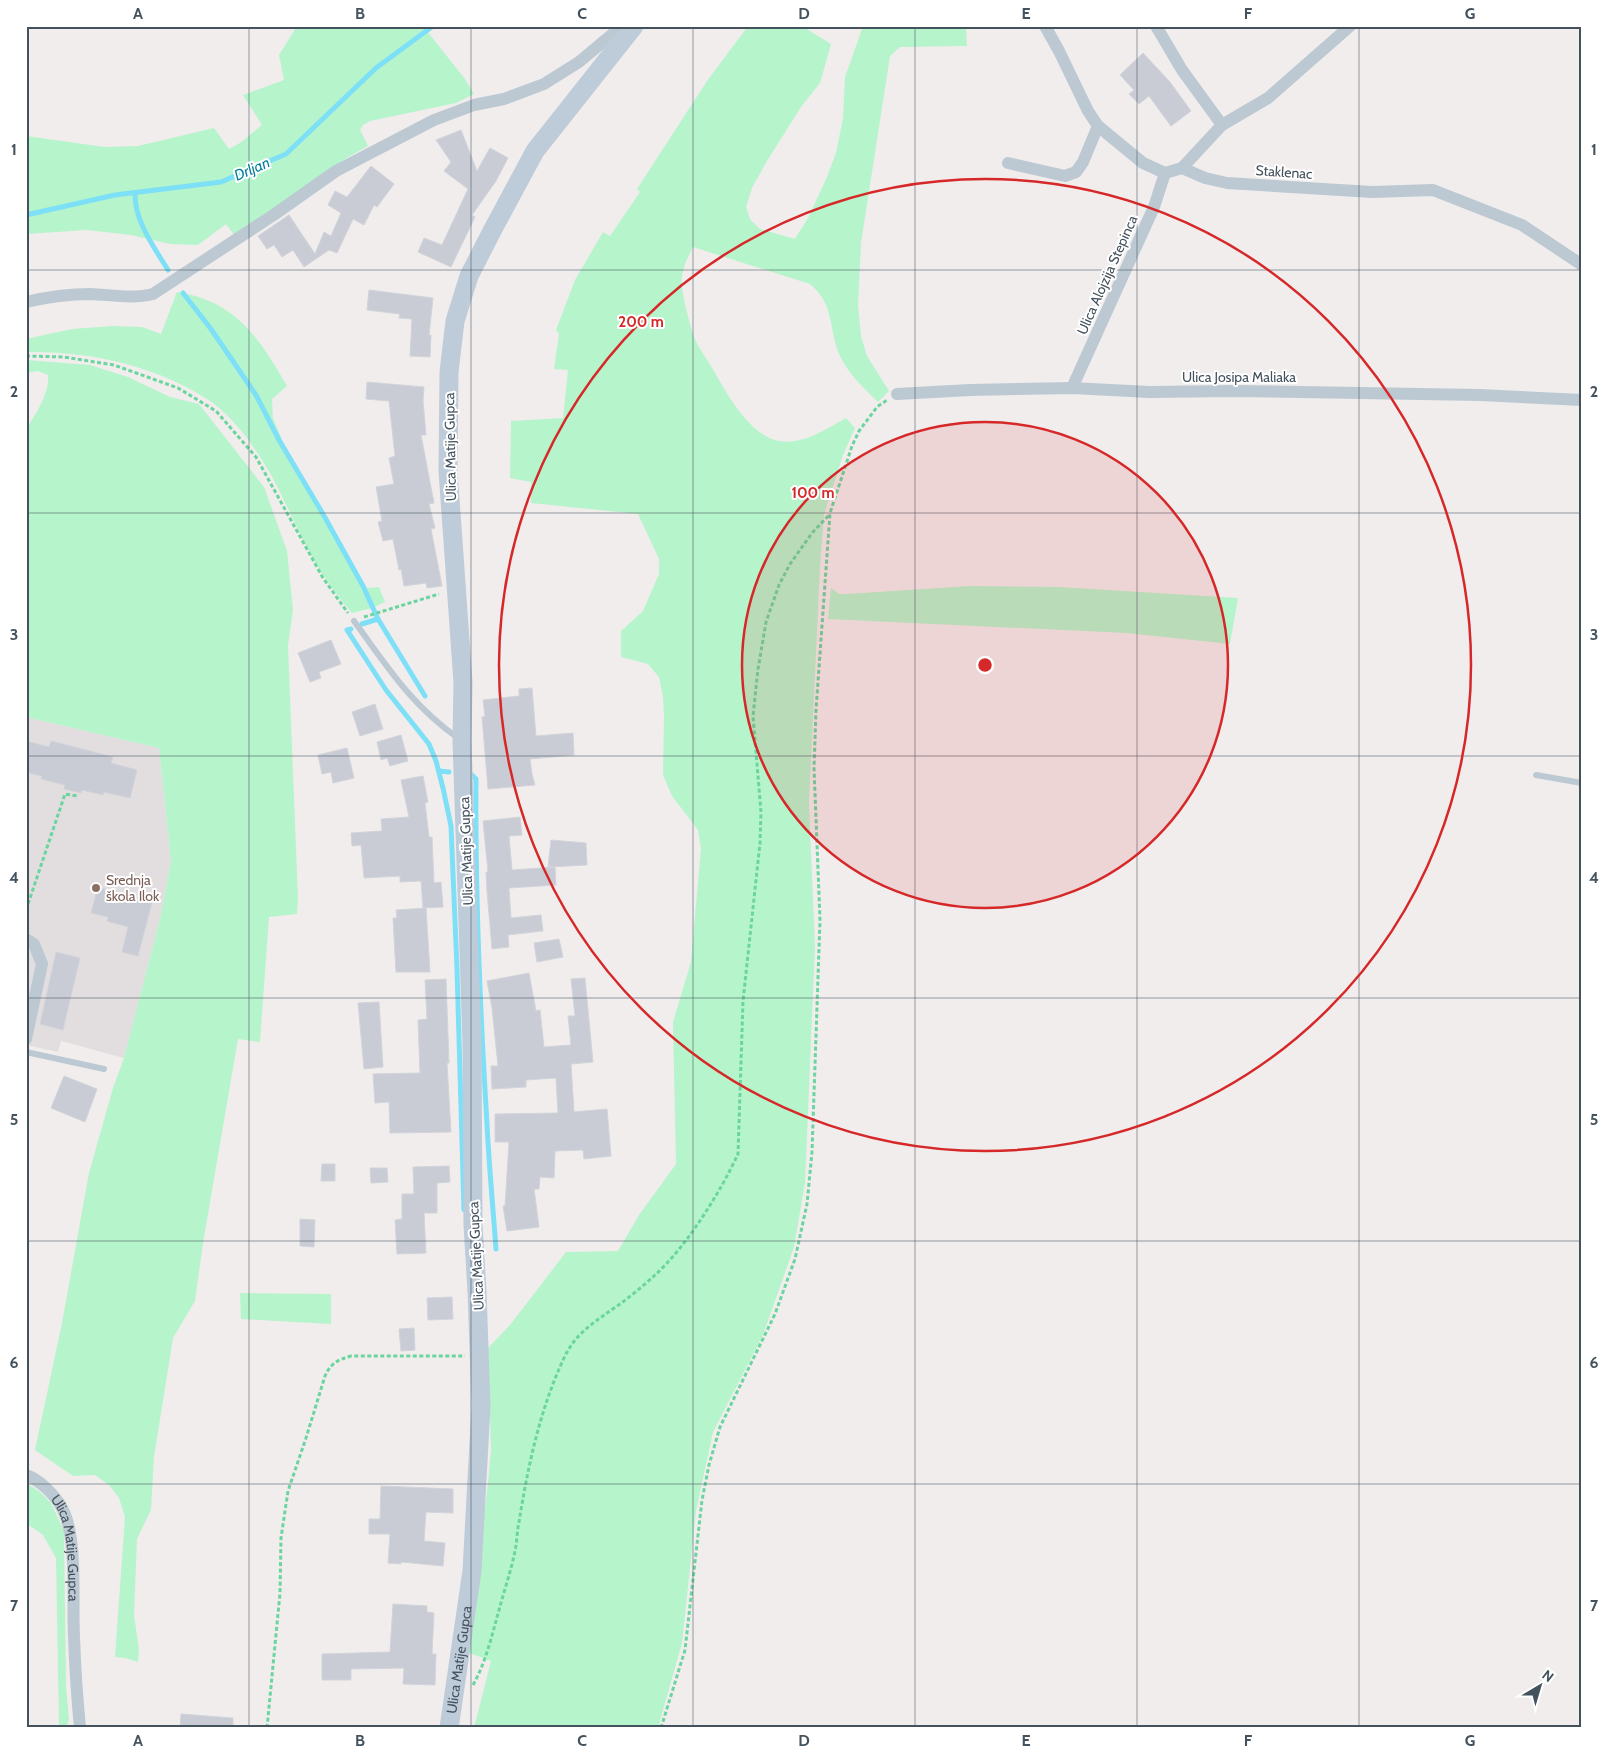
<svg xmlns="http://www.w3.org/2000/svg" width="1608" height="1754" viewBox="0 0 1608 1754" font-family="Cabin,sans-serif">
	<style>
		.education { fill: #e2dedf }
		.green { fill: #b6f4cc }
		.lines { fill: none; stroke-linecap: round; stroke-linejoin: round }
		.stream { stroke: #7ee0f6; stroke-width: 5 }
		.building { fill: #c9ccd4; stroke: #d1d4da }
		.path { stroke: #6ad59e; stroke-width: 3; stroke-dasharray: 4 2.5; stroke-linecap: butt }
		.lane { stroke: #bcc9d2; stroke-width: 6 }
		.street { stroke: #bcc9d2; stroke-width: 12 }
		.secondary { stroke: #becbd9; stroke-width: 19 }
		.grid { fill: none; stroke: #44525d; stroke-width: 1; stroke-opacity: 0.55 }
		.ring { fill: none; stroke: #d62828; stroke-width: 2.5 }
		.education-dot { fill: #8d6e63; stroke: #fff; stroke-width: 2 }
		.labels { text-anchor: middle; stroke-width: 4; stroke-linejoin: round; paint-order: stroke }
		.street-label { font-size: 14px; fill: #44525d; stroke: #fff }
		.education-label { font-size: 14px; fill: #785e54; stroke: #fff; text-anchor: start }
		.water-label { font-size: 15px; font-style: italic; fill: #037f9c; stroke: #fff }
		.centre { fill: #d62828; stroke: #fff; stroke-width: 2.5 }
		.ring-label { font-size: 15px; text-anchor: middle; font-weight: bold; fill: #d62828; stroke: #fff; stroke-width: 4; stroke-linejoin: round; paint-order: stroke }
		.neatline { fill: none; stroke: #44525d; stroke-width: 2 }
		.grid-label { font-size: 16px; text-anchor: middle; font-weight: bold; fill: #44525d }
	</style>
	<rect width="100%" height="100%" fill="#f1eded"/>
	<path class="education" d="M26,717L159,748L171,861L161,915L124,1058L61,1041L58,1052L26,1045Z"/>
	<g class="green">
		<path d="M297,26H423L465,79L474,94L456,103L370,121L363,125L360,130L368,146L348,157L235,236L226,224L198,245L170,244L131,235L87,230L26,234V136L105,147L138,146L214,128L229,149L240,143L262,125L243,95L284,80L279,55Z"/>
		<path d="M748,26H802L831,44L820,83L801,107L767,161L752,188L746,207L750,219L760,229L795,239L808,218L827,177L836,153L843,118L845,77L862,29L966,28L967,46L900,47L890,56L861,243L858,305L861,336L867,356L889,391L878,402C863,387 848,374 839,354C828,326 835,305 810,284L693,247C689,255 683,267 682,276C680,289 690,326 695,339C699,349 706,357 711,366C725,390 746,431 775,440C801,447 824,430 846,418L855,428L843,455L824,515L820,567L809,803L815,946L805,1183L794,1247L763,1335L713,1432L696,1511L682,1643L658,1728H474L491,1661L464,1651L473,1606L488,1483L491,1450L488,1348L510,1325L566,1252L618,1251L639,1215L676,1164L673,1022L691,962L701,848L698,830L672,796L663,775L664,715L663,697L659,677L648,664L621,657V631L643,611L659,574V559L638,514L531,503V482L510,478L511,421L563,418L568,370L554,369L559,334L556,330L575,280L603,232L610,236L640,192L637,189L707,81Z"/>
		<path d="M177,292C235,301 259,337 287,386L272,399L273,418L283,442L367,588L379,587L385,602L372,608L352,613C336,594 320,573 309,551C291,518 278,482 256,451C246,435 228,414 213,403C159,366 91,351 26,352V339L72,329L112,326L142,327L161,334Z"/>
		<path d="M26,360L90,365L128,377L170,397L199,404L264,487L287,551L293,610L288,645L298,899L297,914L269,917L260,1042L238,1039L203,1243L195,1301L173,1338L154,1457L151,1510L137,1539L134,1615L139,1649L138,1662L125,1658L115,1657L125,1517L119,1498L109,1485L95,1475L73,1476L35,1450L62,1323L89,1173L113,1088L124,1058L161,915L171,861L159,748L26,717V429C36,414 50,392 48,375L38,371L26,373Z"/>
		<path d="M970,586L1059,587L1238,598L1230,644L1126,633L828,619L831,588L839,594H847Z"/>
		<path d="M240,1293L331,1294V1324L241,1319Z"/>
		<path d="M26,1483L40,1492L51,1503L64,1531L66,1687L69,1719L66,1728H59L56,1558L43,1535L26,1523Z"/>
	</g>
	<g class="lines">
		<g class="stream">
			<path d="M135,193C134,220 154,247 168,270"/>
			<path d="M26,215L115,195L221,182L286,154L376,68L433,26"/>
			<path d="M183,293L211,329L256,395L279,440L323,514L363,586L378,619L425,696"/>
			<path d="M362,624L378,619"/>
			<path d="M351,629L347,630L386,690L429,744L436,761L443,788L451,826L457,969L464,1210"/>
			<path d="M439,771L449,772"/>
			<path d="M472,775L476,779C475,894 480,1009 487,1124C489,1166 493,1207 496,1249"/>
		</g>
	</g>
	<g class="building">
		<path d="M1143,53L1170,82L1191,111L1171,126L1149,96L1139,104L1129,94L1134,90L1120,75Z"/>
		<path d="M461,130L477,171L490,148L508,158L496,181L472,215L475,217L451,267L418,252L424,238L442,245L468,189L444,171L451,162L436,140Z"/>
		<path d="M371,166L394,184L377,207L374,205L364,225L353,219L337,253L329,250L304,267L293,250L282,257L274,245L267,249L258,236L289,215L315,254L324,232L331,236L341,213L328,205L335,191L347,197Z"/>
		<path d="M369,290L433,298L429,335H431L430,357L410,356L412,319L399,318L400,314L367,310Z"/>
		<path d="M367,382L424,387L423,401L426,435H421L434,503L429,504L435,528L431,529L442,586L427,588L426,583L404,586L401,569L399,570L393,539L383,541L378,522L382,521L376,487L394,484L389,458L395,456L389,401L366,399Z"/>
		<path d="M331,640L341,664L319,672L321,678L310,682L298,653Z"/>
		<path d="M532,688L536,736L573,733L574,755L530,759L532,774L535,785L488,789L482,717L485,716L483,700L519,696V689Z"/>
		<path d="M375,704L383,729L360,736L352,712Z"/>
		<path d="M401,735L408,761L390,766L387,758L381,760L377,742Z"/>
		<path d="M26,741L49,747L51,741L113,757L111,763L137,770L130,798L104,792L103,795L82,790L81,793L64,789L65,785L41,779L42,776L26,772Z"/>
		<path d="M347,748L354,778L333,783L331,772L322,774L318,755Z"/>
		<path d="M423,776L428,802L425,803L429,837H432L434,883L441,882L443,907L423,908L421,881L400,882V876L364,878L361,845L352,846L351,833L382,831L381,819L409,817L401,780Z"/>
		<path d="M520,817L522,835L509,836L512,870L555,867L556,885L509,888L511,918L541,915L543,931L508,935L509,947L492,949L487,891L486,872H488L483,821Z"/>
		<path d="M551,840L586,843L587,865L548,867Z"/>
		<path d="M98,887L152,902L138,956L122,952L128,927L107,921L108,917L91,913Z"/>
		<path d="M426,908L430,972H396L393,918H397L396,910Z"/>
		<path d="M559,939L563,957L537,962L534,943Z"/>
		<path d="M56,952L80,958L63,1030L40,1024Z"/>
		<path d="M529,973L536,1011L540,1010L544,1047L571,1045L568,1016H575L571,979L585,978L593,1062L571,1064L574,1112L607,1109L611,1156L584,1159L583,1150L555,1151L554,1178L540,1177L539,1189H534L539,1227L507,1231L503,1206H505L509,1142H495V1114L558,1113L556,1078L526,1080V1087L492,1089L491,1066H498L492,1008L487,981Z"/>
		<path d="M446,979L449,1063H447L451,1132L390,1133L389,1102L375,1103L373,1074L420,1073L418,1020L427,1019L425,980Z"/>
		<path d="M379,1002L383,1067L364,1069L358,1003Z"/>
		<path d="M64,1076L97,1089L85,1122L51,1108Z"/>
		<path d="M322,1164H335V1181H321Z"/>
		<path d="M449,1166L450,1182L437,1183V1213H424L426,1253L397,1254L395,1220L402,1219V1194H414L413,1167Z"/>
		<path d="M370,1168H387L388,1182L371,1183Z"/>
		<path d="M300,1219L315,1220L314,1247L300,1246Z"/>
		<path d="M452,1297L453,1319L428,1320L427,1298Z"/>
		<path d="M414,1328L415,1350L401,1351L399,1329Z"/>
		<path d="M381,1486L453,1489V1513L426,1512L424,1541L445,1543L443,1566L401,1562V1564L388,1563L390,1534H369V1519H380Z"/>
		<path d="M393,1604L427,1606V1612L434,1613L432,1654H436L435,1685L403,1684L404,1668L351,1669V1680H322V1654L390,1652Z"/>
		<path d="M181,1714L233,1718V1728H180Z"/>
	</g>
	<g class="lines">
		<g class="path">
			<path d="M26,356L64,357L114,365L178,388L216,411L256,457L323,578L348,613"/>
			<path d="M364,617L439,594"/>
			<path d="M26,910L65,794L78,796"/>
			<path d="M473,1685C486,1662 492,1635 499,1610C504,1591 511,1571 515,1551C517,1542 517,1531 519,1522C528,1466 540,1409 564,1358C576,1332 595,1322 617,1306C630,1297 643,1286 655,1275C686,1247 720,1193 738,1154L743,1001L760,843L761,812L753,716L758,669L766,622L779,585L790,564L812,533L830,514"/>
			<path d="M267,1728L280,1593L281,1538L288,1491L306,1438L325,1376C331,1363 337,1360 351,1356H465"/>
			<path d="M661,1728L685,1650L702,1500L709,1465L720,1427L775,1314L795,1259L807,1204L812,1152L820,920L814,768L816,710L830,513L852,446L859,431L877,407L887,400"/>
		</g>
		<g class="lane">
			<path d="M354,621C387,666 411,705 458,738"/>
			<path d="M1536,775L1582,783"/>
			<path d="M26,1052L104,1069"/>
		</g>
		<g class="street">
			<path d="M1045,26L1059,51L1088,111L1098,126L1143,163L1165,173L1182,168L1205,178L1227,183L1372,192L1433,190L1522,225L1582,265"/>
			<path d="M1156,26L1182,70L1222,125L1182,168"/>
			<path d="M1222,125L1268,98L1350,26"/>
			<path d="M1008,163L1065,176L1076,172L1083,162L1098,126"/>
			<path d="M26,302C47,297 69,294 91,294C112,295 133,299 153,294L275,214L336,171L434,120L474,105L504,99L544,84L579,62L622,26"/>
			<path d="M1072,388L1154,207L1165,173"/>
			<path d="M897,394L970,390L1072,388L1149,392L1234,391L1480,395L1582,400"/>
			<path d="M26,939L34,944L42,964L26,1039"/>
			<path id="s1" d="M26,1475C40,1480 55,1495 62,1508C78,1536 72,1603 74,1636C75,1667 77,1697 80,1728"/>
		</g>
		<path class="secondary" id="s2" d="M449,1728L472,1571L481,1406L477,1291L473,1225L472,1042L462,741L463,682L448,471L449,372L455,321L469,276L492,231L535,151L634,26"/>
	</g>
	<path class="grid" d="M249,26V1728M471,26V1728M693,26V1728M915,26V1728M1137,26V1728M1359,26V1728M26,270H1582M26,513H1582M26,756H1582M26,998H1582M26,1241H1582M26,1484H1582"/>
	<circle cx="985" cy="665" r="243" fill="#d62828" fill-opacity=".12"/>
	<g class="ring">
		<circle cx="985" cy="665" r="243"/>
		<circle cx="985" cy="665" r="486"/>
	</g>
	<circle class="education-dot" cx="96" cy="888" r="5"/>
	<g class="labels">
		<g class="street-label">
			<text transform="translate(1284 172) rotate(4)" y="5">Staklenac</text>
			<text transform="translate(1107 275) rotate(-66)" y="5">Ulica Alojzija Stepinca</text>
			<text x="1239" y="382">Ulica Josipa Maliaka</text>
			<text transform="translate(450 447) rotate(-91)" y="5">Ulica Matije Gupca</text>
			<text transform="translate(466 851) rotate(-92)" y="5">Ulica Matije Gupca</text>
			<text transform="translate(476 1256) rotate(-93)" y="5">Ulica Matije Gupca</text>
			<text dy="5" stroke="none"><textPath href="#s1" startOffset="90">Ulica Matije Gupca</textPath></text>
			<text dy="5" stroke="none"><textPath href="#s2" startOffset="69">Ulica Matije Gupca</textPath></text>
		</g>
		<g class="education-label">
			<text x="106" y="885">Srednja<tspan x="106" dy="16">škola Ilok</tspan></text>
		</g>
		<g class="water-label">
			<text transform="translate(252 169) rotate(-24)" y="5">Drljan</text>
		</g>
	</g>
	<circle cx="985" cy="665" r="8" class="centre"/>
	<g class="ring-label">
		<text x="641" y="327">200 m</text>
		<text x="813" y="498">100 m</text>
	</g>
	<rect width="1608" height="1754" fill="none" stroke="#ffffff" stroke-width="55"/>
	<g transform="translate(1540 1686) rotate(38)" stroke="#ffffff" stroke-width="4" paint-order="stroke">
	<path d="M0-4L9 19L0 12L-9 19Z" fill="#44525d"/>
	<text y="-8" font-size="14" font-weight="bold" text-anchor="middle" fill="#44525d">N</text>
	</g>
	<rect x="28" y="28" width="1552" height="1698" class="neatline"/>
	<g class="grid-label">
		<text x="138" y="19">A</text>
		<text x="360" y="19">B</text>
		<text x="582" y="19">C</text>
		<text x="804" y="19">D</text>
		<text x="1026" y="19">E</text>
		<text x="1248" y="19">F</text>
		<text x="1470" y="19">G</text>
		<text x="14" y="155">1</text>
		<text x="1594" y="155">1</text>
		<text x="14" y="397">2</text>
		<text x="1594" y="397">2</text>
		<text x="14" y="640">3</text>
		<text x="1594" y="640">3</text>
		<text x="14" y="883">4</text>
		<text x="1594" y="883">4</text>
		<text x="14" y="1125">5</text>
		<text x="1594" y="1125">5</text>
		<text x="14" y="1368">6</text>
		<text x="1594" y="1368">6</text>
		<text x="14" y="1611">7</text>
		<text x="1594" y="1611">7</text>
		<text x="138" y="1746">A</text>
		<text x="360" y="1746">B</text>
		<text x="582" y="1746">C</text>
		<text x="804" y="1746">D</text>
		<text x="1026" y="1746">E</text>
		<text x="1248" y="1746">F</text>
		<text x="1470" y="1746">G</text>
	</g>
</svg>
